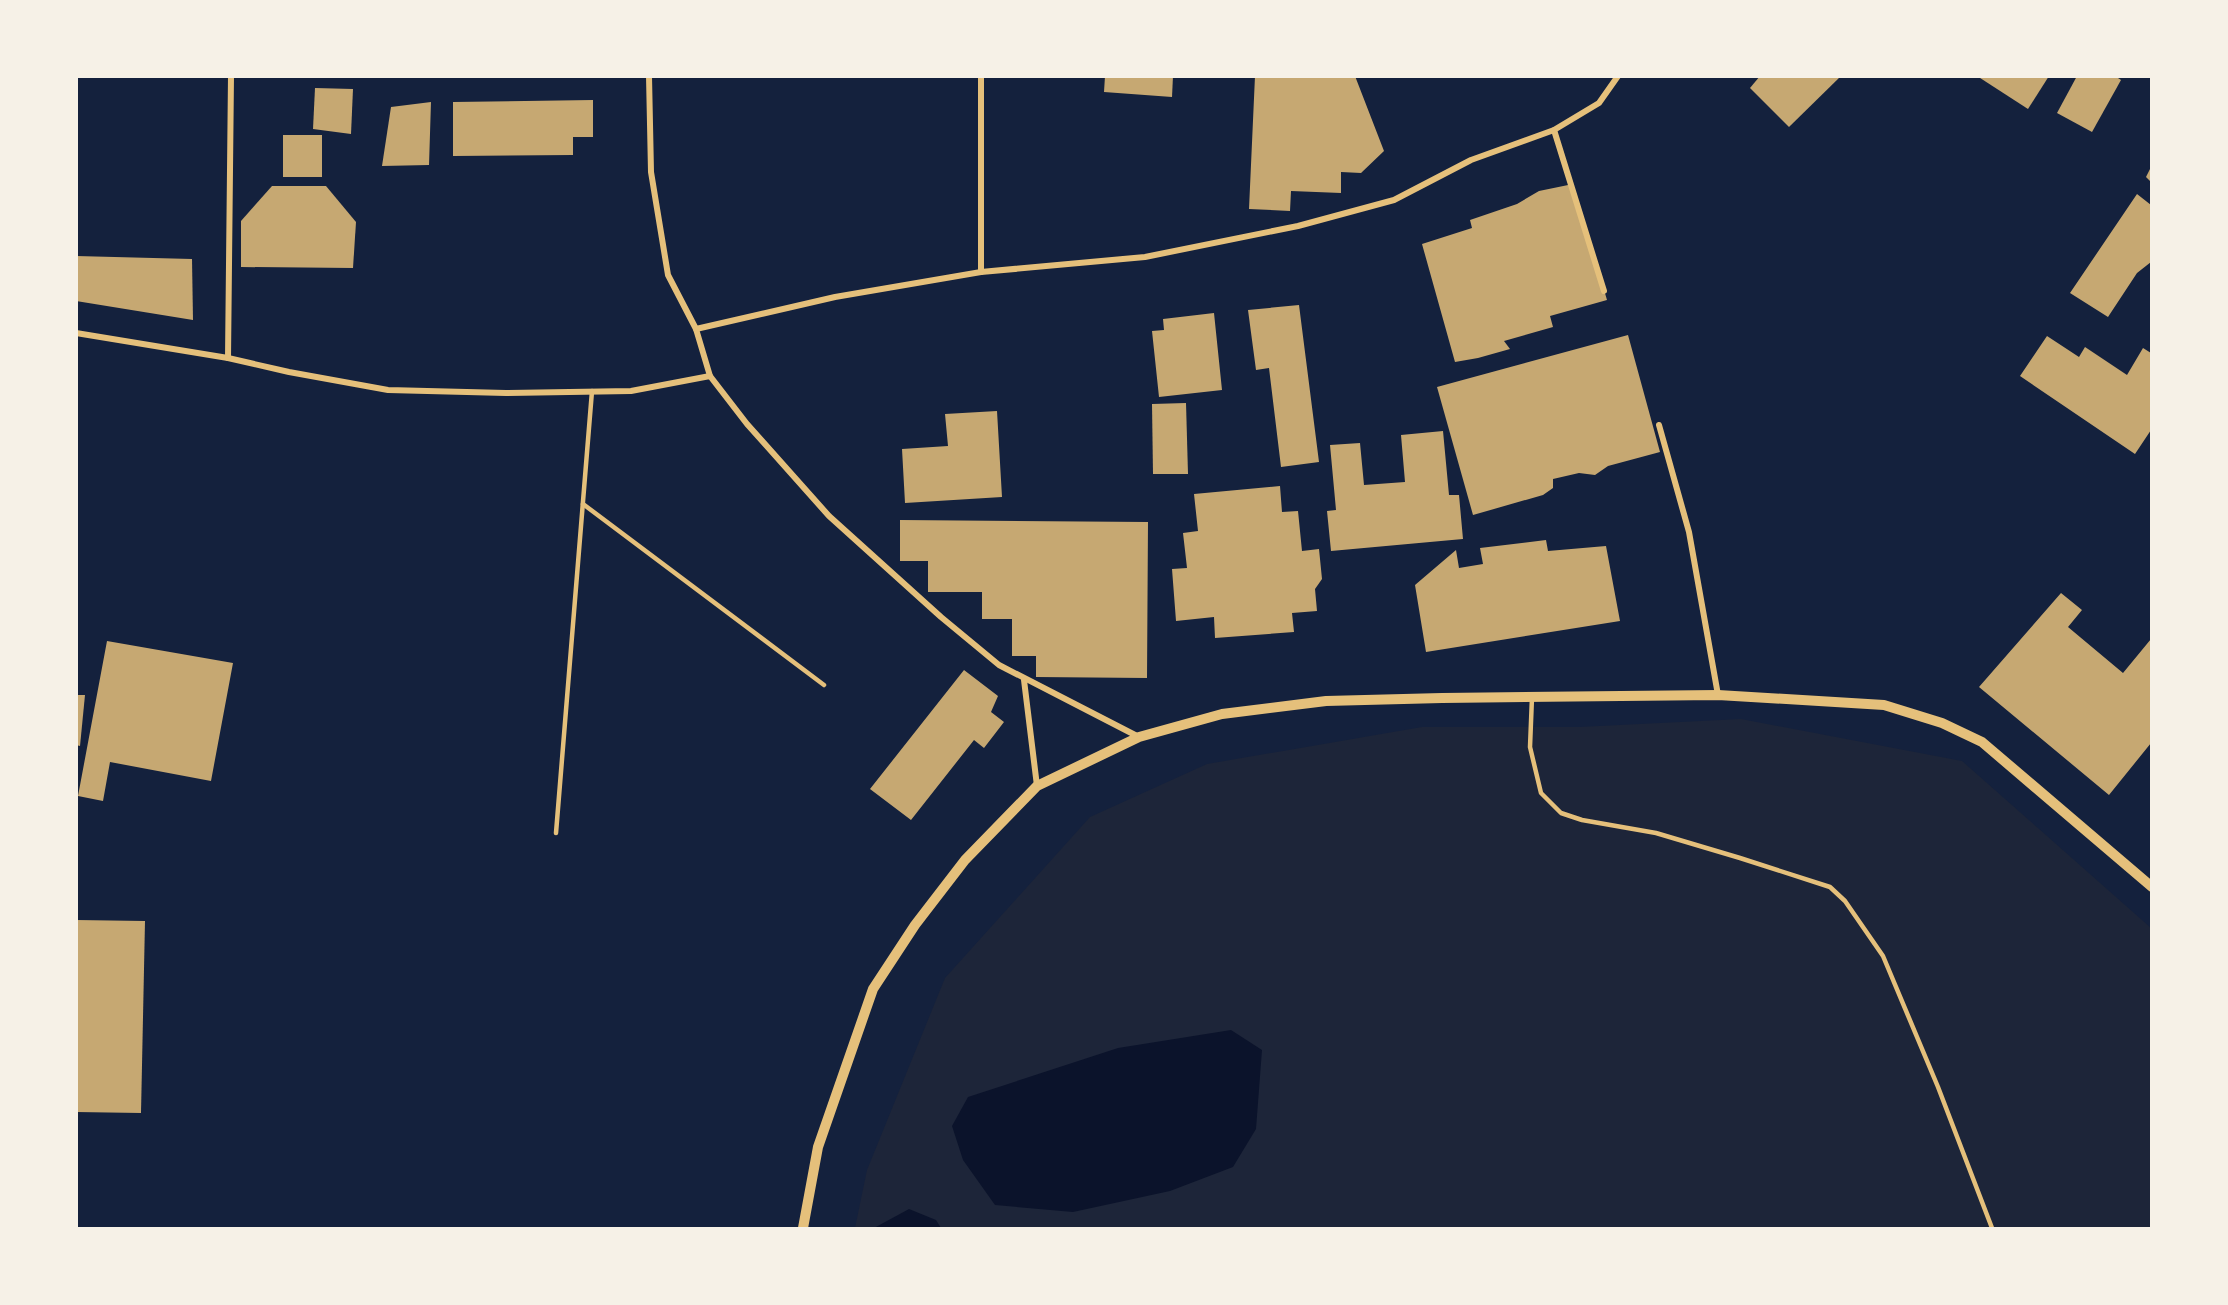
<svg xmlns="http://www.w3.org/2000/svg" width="2228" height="1305" viewBox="0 0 2228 1305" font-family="Quicksand,sans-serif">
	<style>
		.green { fill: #1d2539 }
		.water { fill: #0b132b }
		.building { fill: #c6a872 }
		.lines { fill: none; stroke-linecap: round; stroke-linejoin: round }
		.service { stroke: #e5c07b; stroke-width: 4.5 }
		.minor { stroke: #e5c07b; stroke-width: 6 }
		.tertiary { stroke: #e5c07b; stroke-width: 10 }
	</style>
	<rect width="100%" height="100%" fill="#14213d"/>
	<path class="green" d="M1741,719L1962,761L2151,928V1228H855L867,1170L945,978L1090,817L1207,764L1422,727H1579Z"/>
	<g class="water">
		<path d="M1231,1030L1262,1050L1256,1129L1233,1167L1170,1191L1073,1212L995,1205L963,1160L952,1126L968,1097L1118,1048Z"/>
		<path d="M909,1209L936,1220L941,1228H874Z"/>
	</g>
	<g class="building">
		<path d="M1105,76H1173L1172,97L1104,92Z"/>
		<path d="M1255,76H1355L1384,151L1361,173L1341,172V193L1291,191L1290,211L1249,209Z"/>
		<path d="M1760,76H1841L1789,127L1750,88Z"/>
		<path d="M1977,76H2049L2028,109Z"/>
		<path d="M2077,76H2115L2121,80L2092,132L2057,113Z"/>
		<path d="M315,88L353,89L351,134L313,129Z"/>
		<path d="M593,100V137H573V155L453,156V102Z"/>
		<path d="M431,102L429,165L382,166L391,107Z"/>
		<rect x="283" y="135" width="39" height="42"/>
		<path d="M2151,167V182L2146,177Z"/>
		<path d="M1573,184L1607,300L1550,316L1553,327L1504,341L1510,349L1478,358L1455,362L1422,244L1472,228L1470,220L1517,204L1539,191Z"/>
		<path d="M272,186H326L356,222L353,268L241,267V221Z"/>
		<path d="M2137,194L2151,205V262L2137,273L2108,317L2070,293Z"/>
		<path d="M76,256L192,259L193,320L76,301Z"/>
		<path d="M1299,305L1319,462L1281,467L1269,368L1256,370L1248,310Z"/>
		<path d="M1214,313L1222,390L1159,397L1152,331L1164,330L1163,319Z"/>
		<path d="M1628,335L1660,452L1608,466L1595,475L1579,473L1553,479V488L1543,495L1473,515L1437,387Z"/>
		<path d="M2047,336L2079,357L2085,347L2127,375L2143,348L2151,353V430L2135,454L2020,376Z"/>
		<path d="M1186,403L1188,474H1153L1152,404Z"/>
		<path d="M997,411L1002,497L905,503L902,449L948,446L945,414Z"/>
		<path d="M1443,431L1449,495H1459L1463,539L1331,551L1327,511L1336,510L1330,445L1360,443L1364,485L1405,482L1401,435Z"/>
		<path d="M1280,486L1282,512L1298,511L1302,551L1319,549L1322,579L1315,589L1317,611L1292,613L1294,632L1215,638L1214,617L1176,621L1172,569L1187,568L1183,533L1198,531L1194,494Z"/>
		<path d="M900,520L1148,522L1147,678L1036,677V656H1012V619H982V592H928V561H900Z"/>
		<path d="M1546,540L1548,551L1606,546L1620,621L1426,652L1415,585L1456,550L1459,568L1483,564L1480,548Z"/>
		<path d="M2061,593L2082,610L2068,627L2123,673L2151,639V743L2109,795L1979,687Z"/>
		<path d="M107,641L233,663L211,781L110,762L103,801L78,796Z"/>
		<path d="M964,670L998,696L991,712L1004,722L984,748L974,740L911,820L870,789Z"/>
		<path d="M76,695H85L80,746L76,745Z"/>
		<path d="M76,920L145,921L141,1113L76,1112Z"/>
	</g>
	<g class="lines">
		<g class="service">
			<path d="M583,504L824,685"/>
			<path d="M1532,697L1530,747L1541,793L1561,813L1582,820L1656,833L1740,858L1830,887L1845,901L1883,956L1938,1087L1992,1228"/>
			<path d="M556,833L592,391"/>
		</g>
		<g class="minor">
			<path d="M649,76L651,172L668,275L696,329L710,376"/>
			<path d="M1554,130L1604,291"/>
			<path d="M981,272V76"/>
			<path d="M696,329L835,297L981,272L1145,257L1298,226L1394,200L1471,160L1554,130L1599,103L1618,76"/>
			<path d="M76,333L228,358L289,372L388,390L506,393L631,391L710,376L747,424L829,516L941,617L999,665L1139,737"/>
			<path d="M228,358L231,76"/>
			<path d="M1659,425L1689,532L1718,695"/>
			<path d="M1024,680L1037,786"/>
		</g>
		<path class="tertiary" d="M803,1228L818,1147L873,989L915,925L965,860L1037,786L1139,737L1222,714L1326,701L1442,698L1718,695L1884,705L1942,723L1982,742L2152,887"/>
	</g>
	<rect width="2228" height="1305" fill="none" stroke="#f6f1e7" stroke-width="156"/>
</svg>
